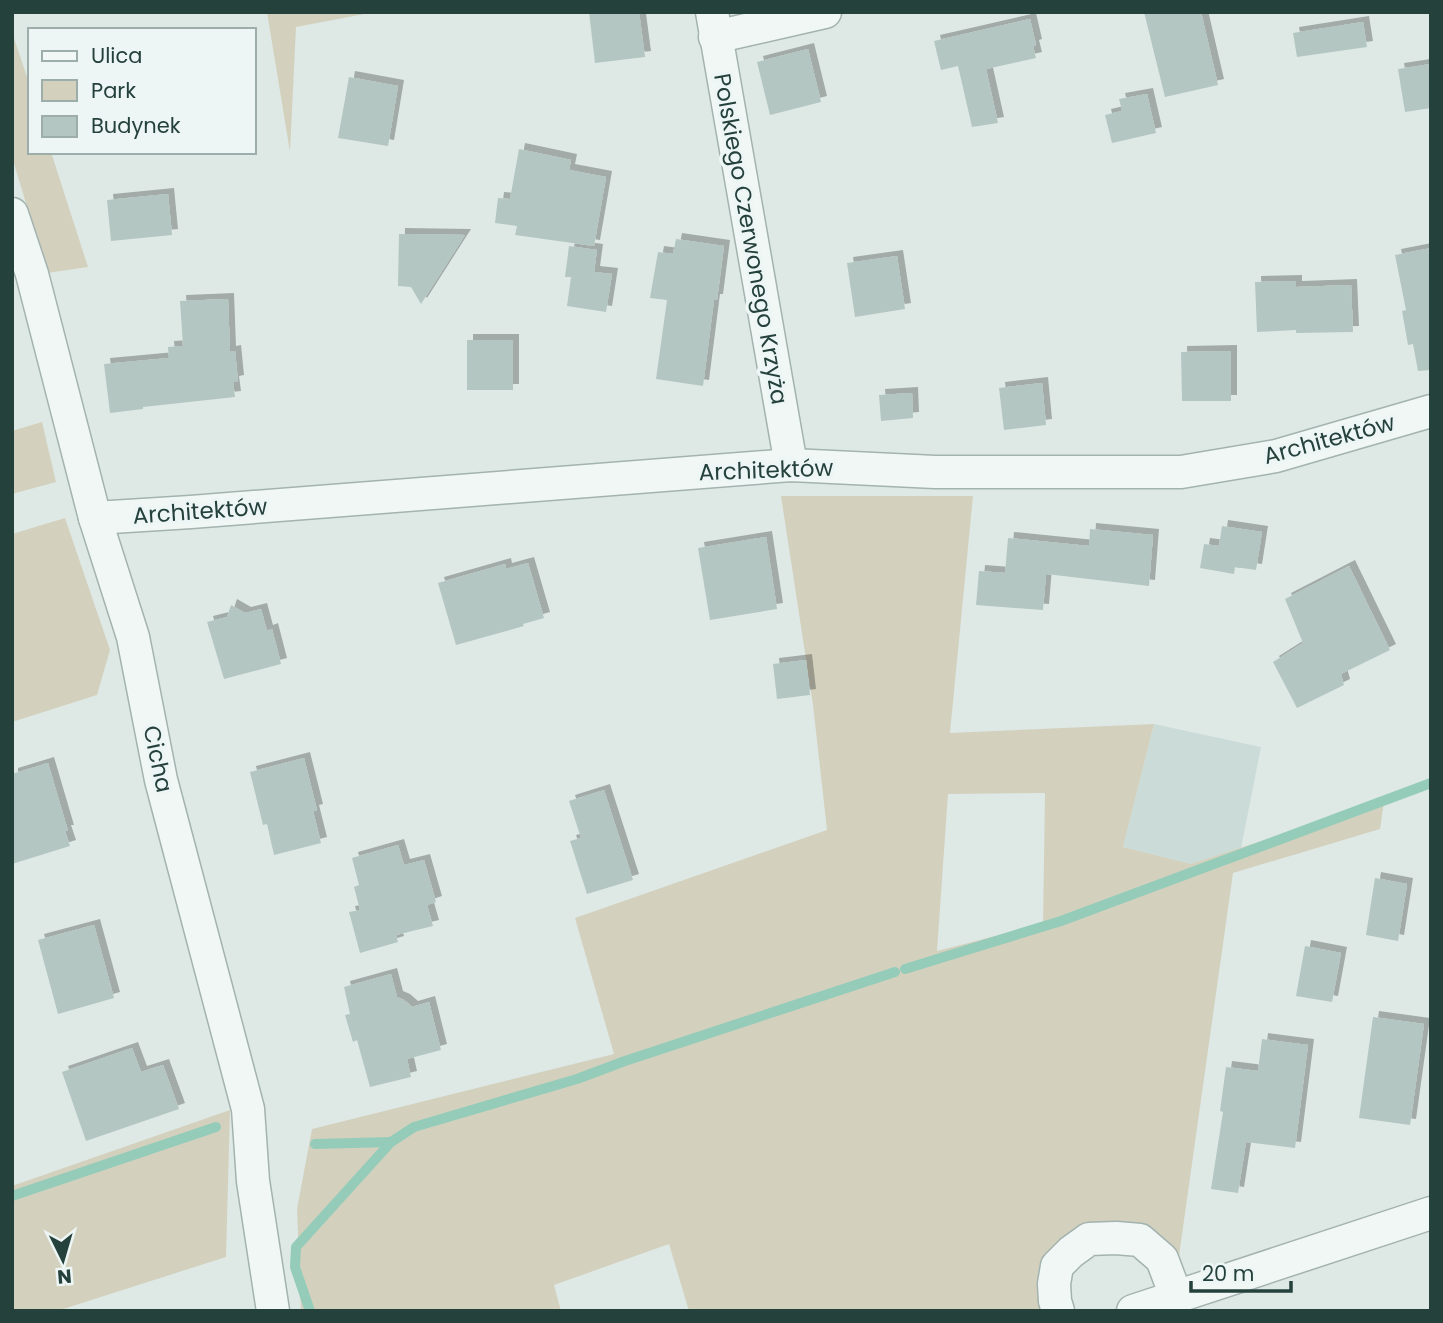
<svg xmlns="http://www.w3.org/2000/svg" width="1443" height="1323" viewBox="0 0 1443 1323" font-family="Poppins,sans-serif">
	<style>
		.built { fill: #cbdbd7 }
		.green { fill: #d3d1be; fill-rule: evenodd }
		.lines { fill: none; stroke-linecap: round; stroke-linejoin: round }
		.stream { stroke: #95ccb9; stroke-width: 10 }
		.building { fill: #b4c6c2; filter: url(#shadow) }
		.street-casing { stroke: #a3b3af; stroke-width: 35 }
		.street { stroke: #f1f7f5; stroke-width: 32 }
		.labels { text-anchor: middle; stroke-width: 7; stroke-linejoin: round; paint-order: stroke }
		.street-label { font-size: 23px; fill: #25413b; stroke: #edf6f4 }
	</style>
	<defs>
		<filter id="shadow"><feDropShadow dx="6" dy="-6" stdDeviation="0" flood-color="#0004"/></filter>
	</defs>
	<rect width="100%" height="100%" fill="#dee9e6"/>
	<path class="built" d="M1154,724L1261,747L1241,848L1191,864L1123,847Z"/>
	<g class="green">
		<path d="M267,12H375L296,27L290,152Z"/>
		<path d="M12,32L30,86V152H51L88,267L47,273L12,157Z"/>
		<path d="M42,422L56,482L12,494V431Z"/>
		<path d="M781,496H973L950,733L1154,724L1123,847L1191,864L1384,801L1380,829L1233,873L1178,1263L1173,1248L1135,1227L1046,1263L1041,1311H689L669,1244L554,1285L561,1311H301L297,1209L312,1129L614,1054L575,918L827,830L813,705ZM1045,793L1043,924L937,951L948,794Z"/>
		<path d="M65,518L110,650L97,695L12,722V534Z"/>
		<path d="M230,1110L226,1257L57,1311H12V1186Z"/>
	</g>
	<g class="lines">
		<g class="stream">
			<path d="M905,969L1061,921L1431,783"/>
			<path d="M315,1144L391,1142"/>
			<path d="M12,1196L216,1127"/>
			<path d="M310,1311L295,1267L296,1247L391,1142L414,1127L577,1079L625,1061L895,972"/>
		</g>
	</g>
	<g class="building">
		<path d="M589,12H639L645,57L595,63Z"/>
		<path d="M1144,12H1201L1218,85L1165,97Z"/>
		<path d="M1030,19L1036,45L1033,46L1036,58L986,69L998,123L972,127L958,66L941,70L934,41Z"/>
		<path d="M1363,22L1367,47L1297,57L1293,33Z"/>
		<path d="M808,49L821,102L770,115L757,62Z"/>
		<path d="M1431,64V108L1405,112L1398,69Z"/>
		<path d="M349,77L398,86L388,146L338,138Z"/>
		<path d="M1147,94L1156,133L1112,143L1105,115L1122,111L1119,99Z"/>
		<path d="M519,149L571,160L569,170L606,177L594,246L515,235L517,226L495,223L498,198L510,199Z"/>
		<path d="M168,194L172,235L111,241L107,200Z"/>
		<path d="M399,234L465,235L421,304L411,287L398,286Z"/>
		<path d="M676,239L724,246L717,300H714L703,386L656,379L667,300L650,298L658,252L673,254Z"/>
		<path d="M569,246L597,250L594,272L612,274L606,312L567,306L571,277H565Z"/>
		<path d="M1431,248V370L1418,371L1413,344L1408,345L1402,311L1406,310L1395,255Z"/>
		<path d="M897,256L905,309L855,317L847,263Z"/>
		<path d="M1296,281V287L1351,285L1353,332L1296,333V330L1257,332L1255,282Z"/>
		<path d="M228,299L230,352L235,351L238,381L233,382L235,397L143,407V409L110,413L104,364L169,358L168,347L183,346L180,301Z"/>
		<rect x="467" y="340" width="46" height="50"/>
		<path d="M1231,351V401H1182L1181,352Z"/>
		<path d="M1042,383L1046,425L1004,430L999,388Z"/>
		<path d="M912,393L913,418L881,421L879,395Z"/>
		<path d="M1222,526L1262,532L1256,570L1235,567L1234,574L1200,568L1204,544L1219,546Z"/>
		<path d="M1090,529L1153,535L1149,586L1046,574L1043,610L976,605L979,571L1005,573L1008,538L1089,546Z"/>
		<path d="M766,537L777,609L710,620L698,548Z"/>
		<path d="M528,563L544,618L523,624L524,626L456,645L438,583L505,564L506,569Z"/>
		<path d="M1349,566L1390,650L1341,674L1344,685L1297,708L1273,662L1303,643L1285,599Z"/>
		<path d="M231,605L245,613L261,609L267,631L272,629L281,664L224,679L207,622L227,617Z"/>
		<path d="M806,660L810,695L777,699L773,664Z"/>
		<path d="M304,758L317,810L313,811L321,843L274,855L267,824L263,825L250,772Z"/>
		<path d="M48,763L68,831H65L70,846L12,864V774Z"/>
		<path d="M604,790L633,880L587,894L570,841L581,838L569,801Z"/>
		<path d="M398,845L404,865L424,860L436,902L427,905L433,926L396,935L398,942L360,953L349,912L360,910L354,887L359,885L352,858Z"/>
		<path d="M1375,878L1407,884L1398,941L1366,935Z"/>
		<path d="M94,925L114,998L58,1014L38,940Z"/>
		<path d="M1305,946L1341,953L1332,1002L1296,996Z"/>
		<path d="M391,974L397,997L404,1000L412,1007L429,1002L441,1050L407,1059L411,1077L370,1087L357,1040L353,1042L345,1015L350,1014L344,987Z"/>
		<path d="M1373,1017L1424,1024L1410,1125L1359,1118Z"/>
		<path d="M1262,1039L1308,1045L1295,1148L1246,1142L1238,1193L1211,1189L1223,1112L1220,1111L1226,1067L1258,1071Z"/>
		<path d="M132,1048L141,1072L163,1065L179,1109L86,1141L62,1072Z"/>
	</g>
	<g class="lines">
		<g class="street-casing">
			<g id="street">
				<path d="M712,12L791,465"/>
				<path d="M715,37L825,12"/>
				<path d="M12,214L32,274L95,518L133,637L161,780L248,1109L253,1181L273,1311"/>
				<path d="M95,518L191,512L791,465L935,472H1181L1276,456L1431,411"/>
				<path d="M1058,1311L1055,1301L1054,1284L1057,1266L1071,1252L1089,1239L1116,1238L1140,1240L1162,1259L1176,1296"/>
				<path d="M1133,1311L1431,1213"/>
			</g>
		</g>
		<use href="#street" class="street"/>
	</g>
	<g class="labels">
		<g class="street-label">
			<text transform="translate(751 239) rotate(80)" y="8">Polskiego Czerwonego Krzyża</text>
			<text transform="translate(1329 439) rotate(-15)" y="8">Architektów</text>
			<text transform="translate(766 470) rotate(-2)" y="8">Architektów</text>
			<text transform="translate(200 511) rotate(-4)" y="8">Architektów</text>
			<text transform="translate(158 759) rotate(78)" y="8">Cicha</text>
		</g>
	</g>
	<rect width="1443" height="1323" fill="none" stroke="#25413b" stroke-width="28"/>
	<rect x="28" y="28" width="228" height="126" fill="#edf6f4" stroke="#9daeaa" stroke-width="2"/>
	<rect x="42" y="51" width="35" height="10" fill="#f1f7f5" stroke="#9daeaa" stroke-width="2"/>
	<text x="91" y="63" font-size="21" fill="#25413b">Ulica</text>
	<rect x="42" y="80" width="35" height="21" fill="#d3d1be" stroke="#9daeaa" stroke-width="2"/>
	<text x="91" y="98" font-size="21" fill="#25413b">Park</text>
	<rect x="42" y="116" width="35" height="21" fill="#b4c6c2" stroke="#9daeaa" stroke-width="2"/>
	<text x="91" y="133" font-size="21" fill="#25413b">Budynek</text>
	<g transform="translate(63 1260) rotate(175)" stroke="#edf6f4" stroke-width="5" paint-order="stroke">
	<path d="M0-5L12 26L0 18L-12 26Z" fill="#25413b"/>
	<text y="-10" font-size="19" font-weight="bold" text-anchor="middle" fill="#25413b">N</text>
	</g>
	<path d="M1191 1281v10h100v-10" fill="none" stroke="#25413b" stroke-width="3.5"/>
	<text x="1202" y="1281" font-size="21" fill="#25413b" stroke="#edf6f4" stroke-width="5" paint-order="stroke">20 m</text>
</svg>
